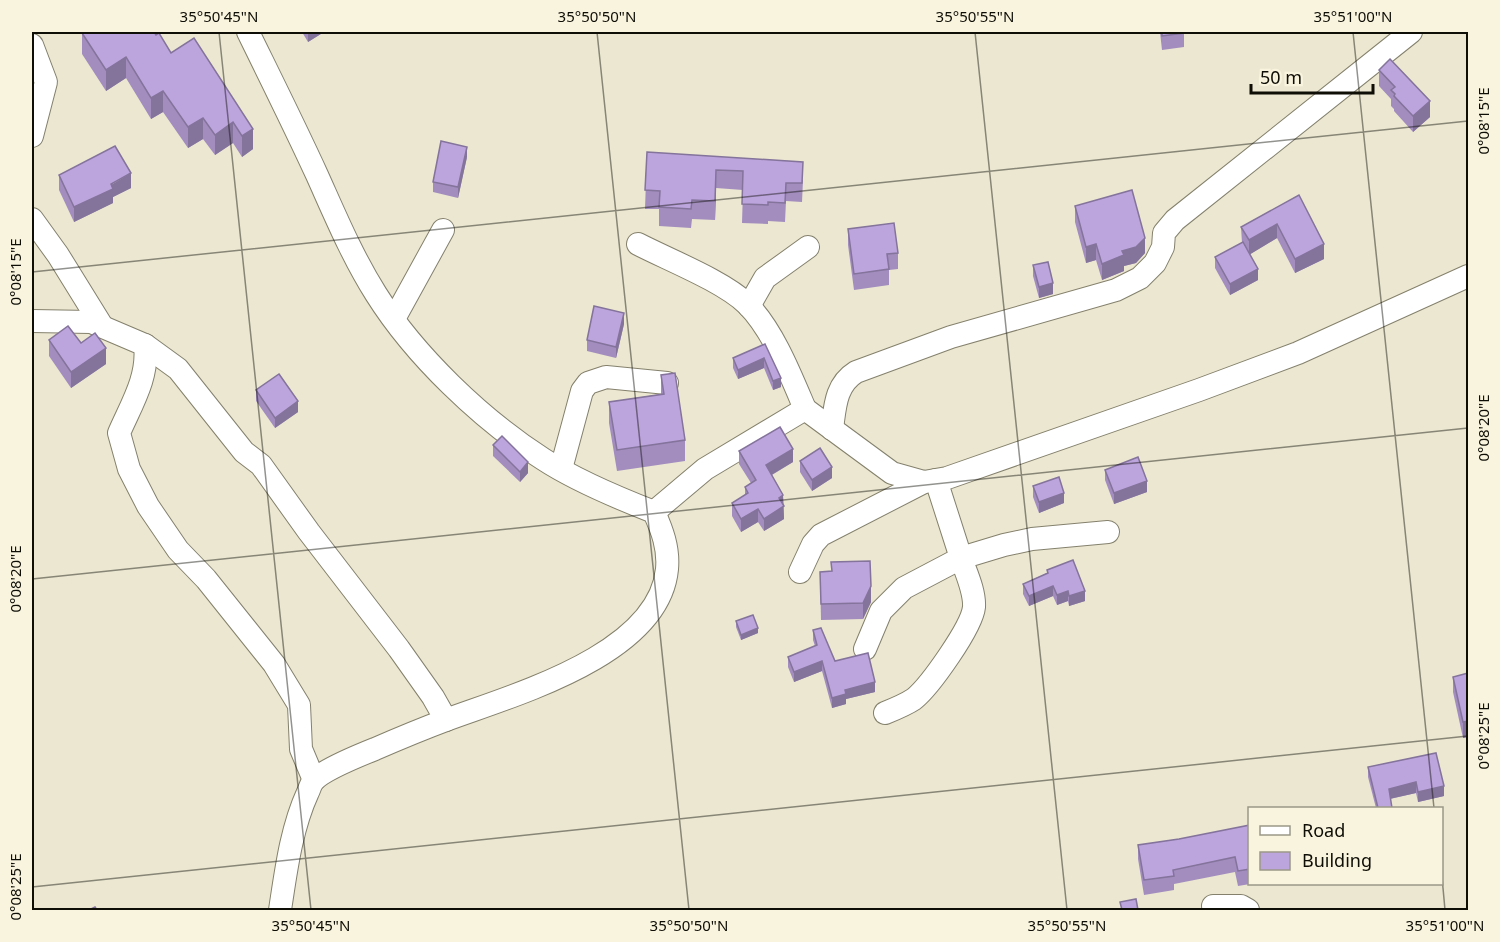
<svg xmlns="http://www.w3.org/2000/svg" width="1500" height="942" viewBox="0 0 1500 942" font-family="'Noto Sans',sans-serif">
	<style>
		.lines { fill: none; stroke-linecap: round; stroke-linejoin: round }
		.minor-casing { stroke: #84806c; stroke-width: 24 }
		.minor { stroke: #fff; stroke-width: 22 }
		.wall { fill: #a28dbe }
		.shaded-wall { fill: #84739b }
		.building { fill: #bca4dd; stroke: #84739b; stroke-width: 1.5 }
		.ticks { fill: none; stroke: #0e0d06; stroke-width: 1.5; stroke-opacity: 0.45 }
		.neatline { fill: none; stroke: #0e0d06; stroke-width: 2 }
		.ticks-label { font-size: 15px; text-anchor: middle; fill: #0e0d06 }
	</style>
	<rect width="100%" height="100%" fill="#ebe7d1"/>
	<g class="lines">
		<g class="minor-casing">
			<g id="minor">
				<path d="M248,32C271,79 295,127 317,175C335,215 352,256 376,294C415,356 481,419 543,459C575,480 618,498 654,512C662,530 669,548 667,569C659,655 513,695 446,720C422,729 398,739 375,749C360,755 325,769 314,780C311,783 310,788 308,792C291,829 286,871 280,910"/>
				<path d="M32,45L46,82L32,136"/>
				<path d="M32,219L58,255L102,326"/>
				<path d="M638,244C669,260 723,281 747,304C773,330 791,376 805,409"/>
				<path d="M749,306L765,278L808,247"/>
				<path d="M394,319L443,230"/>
				<path d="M32,321L91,322L145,345C149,377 131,405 119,433L129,469L148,506L178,550L206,579L274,664L299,705L301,749L314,780"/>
				<path d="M145,345L178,369L244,452L261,465L309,532L399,649L433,697L446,720"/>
				<path d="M832,429C835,408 835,385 856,372L951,337L1116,290L1140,278L1155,263L1163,247L1164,233L1175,220L1411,32"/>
				<path d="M561,469L582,391L588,383L606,377L667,383"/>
				<path d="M654,512L705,469L805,409L892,473L924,482L947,478L1199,390L1298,353L1468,276"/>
				<path d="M800,572L813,544L821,535L924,482"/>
				<path d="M865,649L881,611L904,588L961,558L936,480"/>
				<path d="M885,713C895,709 905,705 914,699C930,686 972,627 974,607C975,591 966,573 961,558L1004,545L1032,539L1108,532"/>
				<path d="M1213,906H1241L1248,910"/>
			</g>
		</g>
		<use href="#minor" class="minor"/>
	</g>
	<g class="wall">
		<path d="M302,32H324L308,42Z"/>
		<path d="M1160,32H1193L1184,33V47L1162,50Z"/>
		<path d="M82,33L171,53L194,38L253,149L242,157L233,143L215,155L203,139L188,148L163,112L151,119L126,78L106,91L82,54Z"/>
		<path d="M1379,70L1430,117L1413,132L1394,111V109L1391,106V99L1379,86Z"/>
		<path d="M647,152L803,180L802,202L786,201L785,222L768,221V224L742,223L743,190L716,188L715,220L692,219L691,228L659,226V209H645Z"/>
		<path d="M467,157L458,198L433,192V182Z"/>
		<path d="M59,175L131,188L113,197V203L74,222L59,190Z"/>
		<path d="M1299,195L1324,259L1295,273L1277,238L1250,254L1258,280L1230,295L1215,268V257L1242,243L1241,227Z"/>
		<path d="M1075,206L1145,253L1136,263L1124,266V271L1102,280L1096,260L1086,263L1075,222Z"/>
		<path d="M848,229L898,253V269L889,270V285L854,290L848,245Z"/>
		<path d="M1033,265L1053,294L1039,298L1033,276Z"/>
		<path d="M624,324L616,358L587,351V340Z"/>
		<path d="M49,340L81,343L106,364L71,388L49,356Z"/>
		<path d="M765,344L781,387L773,390L764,368L738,379L733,368V358Z"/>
		<path d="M661,375L685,440V461L617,471L609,423V402L661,394Z"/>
		<path d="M256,390L298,412L275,428L256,401Z"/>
		<path d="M493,445L528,473L520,482L493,456Z"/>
		<path d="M739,451L793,462L772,475L783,495L784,519L764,531L758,522L741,532L732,516V503L745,495V487L751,483L739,464Z"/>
		<path d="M800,461L832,478L812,491L800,472Z"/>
		<path d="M1105,470L1147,492L1114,504L1105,480Z"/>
		<path d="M1033,486L1064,503L1039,513L1033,497Z"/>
		<path d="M1047,570L1085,601L1069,606L1068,601L1057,605L1053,596L1029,606L1023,594V584L1047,573Z"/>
		<path d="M820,572L871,602L863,619L821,620Z"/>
		<path d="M736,621L758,633L741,640L736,627Z"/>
		<path d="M813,630L835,661L875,692L846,699V704L832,708L822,671L794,682L788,667V657L815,646L813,640Z"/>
		<path d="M1468,673V737L1463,738L1453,692V677Z"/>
		<path d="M1436,753L1444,796L1418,802L1416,793L1390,799L1392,808H1376L1368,777V767Z"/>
		<path d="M1250,825V884L1238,886L1235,872L1174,884V890L1144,895L1138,859V845L1179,839Z"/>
	</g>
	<g class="shaded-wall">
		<path d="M308,32H324L308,42Z"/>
		<path d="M126,57V78L106,91V70Z"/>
		<path d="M163,91V112L151,119V98Z"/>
		<path d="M1430,101V117L1413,132V116Z"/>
		<path d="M203,118V139L188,148V127Z"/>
		<path d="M233,122V143L215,155V135Z"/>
		<path d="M253,129V149L242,157V136Z"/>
		<path d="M467,147V157L458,198V187Z"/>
		<path d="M716,170V188L715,220V201Z"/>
		<path d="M131,173V188L113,197V203L74,222V207Z"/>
		<path d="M1277,224V238L1249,255V240Z"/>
		<path d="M1145,238V253L1136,263L1124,266V271L1102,280V264Z"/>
		<path d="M1096,244V260L1086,263V247Z"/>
		<path d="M1324,244V259L1295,273V259Z"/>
		<path d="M1258,269V280L1230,295V284Z"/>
		<path d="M1053,283V294L1039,298V287Z"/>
		<path d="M624,313V324L616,358V347Z"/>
		<path d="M106,348V364L71,388V372Z"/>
		<path d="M764,358V368L738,379V370Z"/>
		<path d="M781,378V387L773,390V381Z"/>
		<path d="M298,401V412L275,428V418Z"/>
		<path d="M793,449V462L766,478V465Z"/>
		<path d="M528,462V473L520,482V472Z"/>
		<path d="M832,467V478L812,491V480Z"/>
		<path d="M1147,481V492L1114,504V493Z"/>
		<path d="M1064,493V503L1039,513V502Z"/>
		<path d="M783,495L784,519L764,531V519L779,498Z"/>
		<path d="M758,509V522L741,532V519Z"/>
		<path d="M871,586V602L863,619V603Z"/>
		<path d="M1053,586V596L1029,606V596Z"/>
		<path d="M1068,591V601L1057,605V595Z"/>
		<path d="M1085,591V601L1069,606V596Z"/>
		<path d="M758,628V633L741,640V635Z"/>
		<path d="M822,661V671L794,682V672Z"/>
		<path d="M875,682V692L846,699V704L832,708V698L845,690Z"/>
		<path d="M1468,721V737L1463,738V722Z"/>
		<path d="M1416,782V793L1389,799V789Z"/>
		<path d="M1444,786V796L1418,802V792Z"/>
	</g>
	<g class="building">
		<path d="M84,32H154L156,35L159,33L171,53L194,38L253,129L242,136L233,122L215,135L203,118L188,127L163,91L151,98L126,57L106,70L82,33Z"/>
		<path d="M1162,32H1184V33L1162,36Z"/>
		<path d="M1390,59L1430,101L1413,116L1394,96L1395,94L1391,90L1395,87L1379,70Z"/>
		<path d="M441,141L467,147L458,187L433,182Z"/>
		<path d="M115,146L131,173L111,184L113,189L74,207L59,175Z"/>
		<path d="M647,152L803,162L802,183H786L785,203L768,202V205L742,204L743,171L716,170L715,201L692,200L691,209L659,207L660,191L645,190Z"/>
		<path d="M1132,190L1145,238L1136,247L1122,251L1124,255L1102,264L1096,244L1086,247L1075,206Z"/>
		<path d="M1299,195L1324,244L1295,259L1277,224L1249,240L1241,227Z"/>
		<path d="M894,223L898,253L887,254L889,269L854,274L848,229Z"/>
		<path d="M1243,242L1258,269L1230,284L1215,257Z"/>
		<path d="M1048,262L1053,283L1039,287L1033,265Z"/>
		<path d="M594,306L624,313L616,347L587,340Z"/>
		<path d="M68,326L81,343L95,333L106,348L71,372L49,340Z"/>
		<path d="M765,344L781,378L773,381L764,358L738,370L733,358Z"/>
		<path d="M675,373L685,440L617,450L609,402L664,394L661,375Z"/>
		<path d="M279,374L298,401L275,418L256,390Z"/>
		<path d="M780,427L793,449L766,465L783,495L779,498L784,506L764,519L758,509L741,519L732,503L748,493L745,487L756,480L739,451Z"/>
		<path d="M502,436L528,462L520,472L493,445Z"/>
		<path d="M820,448L832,467L812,480L800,461Z"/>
		<path d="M1138,457L1147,481L1114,493L1105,470Z"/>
		<path d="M1059,477L1064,493L1039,502L1033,486Z"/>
		<path d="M1073,560L1085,591L1069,596L1068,591L1057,595L1053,586L1029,596L1023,584L1048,573L1047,570Z"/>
		<path d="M870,561L871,586L863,603L821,604L820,572L832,571L831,562Z"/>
		<path d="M753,615L758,628L741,635L736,621Z"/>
		<path d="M821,628L835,661L868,653L875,682L845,690L846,694L832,698L822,661L794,672L788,657L817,645L813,630Z"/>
		<path d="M1468,673V721L1463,722L1453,677Z"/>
		<path d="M1436,753L1444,786L1418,792L1416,782L1389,789L1392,808H1378L1368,767Z"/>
		<path d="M1250,825V869L1238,871L1235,857L1173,870L1174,876L1144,880L1138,845L1179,839Z"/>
		<path d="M1136,899L1138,910H1122L1120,902Z"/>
		<path d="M95,907L97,910H89Z"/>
	</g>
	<path class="ticks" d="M219,32L311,910M597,32L689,910M975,32L1067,910M1353,32L1434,808M32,272L1468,121M32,579L1468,428M1442,877L1445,910M32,887L1468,736"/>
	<rect width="1500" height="942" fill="none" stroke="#f9f4de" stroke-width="66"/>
	<rect x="1248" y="807" width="195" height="78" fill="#f9f4de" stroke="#9b9888" stroke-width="1.5"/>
	<rect x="1260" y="826" width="30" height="9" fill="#ffffff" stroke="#9b9888" stroke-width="1.5"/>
	<text x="1302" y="837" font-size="18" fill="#0e0d06">Road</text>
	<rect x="1260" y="852" width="30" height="18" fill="#bca4dd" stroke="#9b9888" stroke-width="1.5"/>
	<text x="1302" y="867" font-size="18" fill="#0e0d06">Building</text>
	<path d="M1251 84v9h122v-9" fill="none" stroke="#0e0d06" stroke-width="3"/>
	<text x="1260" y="84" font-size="18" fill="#0e0d06" stroke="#f9f4de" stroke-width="4.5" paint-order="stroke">50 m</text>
	<rect x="33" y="33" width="1434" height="876" class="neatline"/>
	<g class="ticks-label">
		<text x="219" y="22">35°50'45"N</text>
		<text x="597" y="22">35°50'50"N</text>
		<text x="975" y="22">35°50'55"N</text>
		<text x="1353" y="22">35°51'00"N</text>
		<text transform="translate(1484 121) rotate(-90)" y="5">0°08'15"E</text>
		<text transform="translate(16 272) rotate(-90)" y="5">0°08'15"E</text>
		<text transform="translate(1484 428) rotate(-90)" y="5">0°08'20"E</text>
		<text transform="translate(16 579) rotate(-90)" y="5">0°08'20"E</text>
		<text transform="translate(1484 736) rotate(-90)" y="5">0°08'25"E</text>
		<text transform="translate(16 887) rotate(-90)" y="5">0°08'25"E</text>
		<text x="311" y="931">35°50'45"N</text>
		<text x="689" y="931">35°50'50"N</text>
		<text x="1067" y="931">35°50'55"N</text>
		<text x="1445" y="931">35°51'00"N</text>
	</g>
</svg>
